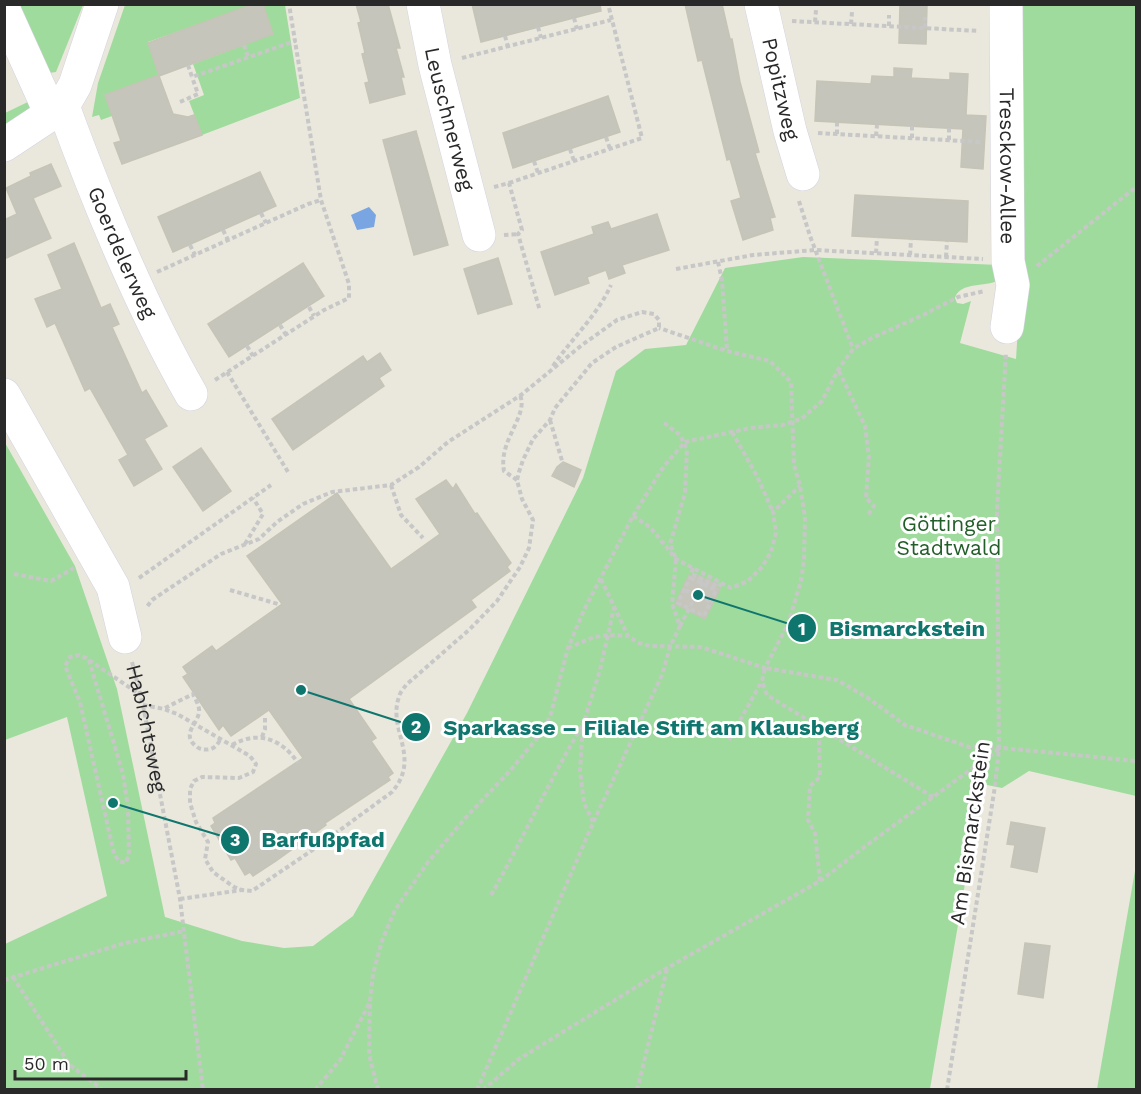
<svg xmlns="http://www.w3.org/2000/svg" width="1141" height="1094" viewBox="0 0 1141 1094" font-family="'Work Sans',sans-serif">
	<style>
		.green { fill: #a0db9e }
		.water { fill: #79a5e2 }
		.building { fill: #c5c5bc; stroke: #c5c4b6; stroke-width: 1.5 }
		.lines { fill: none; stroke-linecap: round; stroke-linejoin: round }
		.minor-casing { stroke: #d4d2e0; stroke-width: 34 }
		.path { stroke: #c7c7c7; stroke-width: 4; stroke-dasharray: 4.5 3; stroke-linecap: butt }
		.minor { stroke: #fff; stroke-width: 33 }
		.labels { text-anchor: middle; stroke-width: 6; stroke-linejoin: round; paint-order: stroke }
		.street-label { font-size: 21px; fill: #292929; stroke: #fff }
		.park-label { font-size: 21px; fill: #215e28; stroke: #fff }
		.leader { fill: none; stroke: #0f766e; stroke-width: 2 }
		.callout-dot { fill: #0f766e; stroke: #fff; stroke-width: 2 }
		.mark-label { font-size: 18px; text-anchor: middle; font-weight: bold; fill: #fff }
		.callout-label { font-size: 22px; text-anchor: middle; font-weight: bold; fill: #0f766e; stroke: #fff; stroke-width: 6; stroke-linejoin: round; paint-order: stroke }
	</style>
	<rect width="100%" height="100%" fill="#eae8dc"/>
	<g class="green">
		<path d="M18,5H83L56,72L49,73Z"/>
		<path d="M125,5H253L148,42L159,76L105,95L112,116L101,120L99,115L92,117L98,83Z"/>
		<path d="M263,5H285L300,98L202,135L189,101L204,95L193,64L273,34Z"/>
		<path d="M1014,5H1136V796L1029,771L1002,788L982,784L930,1089H5V944L107,896L67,717L5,740L4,441L75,566L117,689L165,917L242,941L284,948L313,946L353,916L467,713L583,478L616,371L645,349L686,345L725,268L803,257L1000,265L1001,279C987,288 960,281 955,298L957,303L963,304L971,301L960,343L1016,359L1020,295Z"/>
		<path d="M36,98L39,100L5,129V113Z"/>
		<path d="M1136,865V1089H1097Z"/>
	</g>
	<path class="water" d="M369,207L376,215L374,227L357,230L351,215Z"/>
	<g class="building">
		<path d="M253,4H263L273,34L159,76L173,114L188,117L194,115L202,135L122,164L114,143L121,141L105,95L159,75L148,43Z"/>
		<path d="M356,4H388L400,48H396L404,77H401L405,94L370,103L365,83L369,82L362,54L365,53L358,23L361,22Z"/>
		<path d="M472,4H600L601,11L481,42Z"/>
		<path d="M685,4H722L730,39H732L740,82L759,152L755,153L775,217L770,218L773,230L743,240L731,201L741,198L730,159L727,160L702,60L698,61Z"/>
		<path d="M900,4H927L926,44L899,43Z"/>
		<path d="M894,68L912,69L911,78L950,80V73L968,74L966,115L986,116L983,169L961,167L963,129L815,121L817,81L871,84L872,76L894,77Z"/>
		<path d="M608,96L620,132L513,168L503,133Z"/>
		<path d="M416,131L448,245L414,255L383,140Z"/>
		<path d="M51,164L61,186L33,198L51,238L4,259V220L17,214L6,188L31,176L30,173Z"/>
		<path d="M260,172L276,206L173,252L158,217Z"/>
		<path d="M855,195L968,201L967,242L852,236Z"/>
		<path d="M657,214L669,250L622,265L625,273L609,279L606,270L587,277L589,283L555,295L541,252L594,234L592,227L608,222L611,229Z"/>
		<path d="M74,243L101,308L110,304L119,324L112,327L142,393L146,390L167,426L144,439L162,469L134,486L119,460L128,455L90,388L85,391L55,323L47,327L35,299L62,289L48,255Z"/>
		<path d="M498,258L512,304L478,314L464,269Z"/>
		<path d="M303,263L324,296L229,357L208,324Z"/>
		<path d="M380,353L391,370L379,378L384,386L293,450L272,419L363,356L367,362Z"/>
		<path d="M201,448L231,491L203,511L173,467Z"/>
		<path d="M563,462L581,470L574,487L552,476L557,467Z"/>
		<path d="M446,480L453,489L456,484L475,514L477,513L511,563L507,567L510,571L471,600L476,607L349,699L376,738L371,741L393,773L388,777L390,780L325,823L326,825L276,861L253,876L250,872L245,875L235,858L231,860L211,826L215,823L213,818L303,758L269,710L231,736L223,725L219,730L183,677L188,674L183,667L212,646L216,651L282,604L247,556L337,493L391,569L440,534L416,499Z"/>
		<path d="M695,574L717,584L716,587L720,589L705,619L675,604L689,575L693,577Z"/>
		<path d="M1011,822L1045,828L1037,872L1011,867L1015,845L1007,844Z"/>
		<path d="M1025,943L1050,946L1043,998L1018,994Z"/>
	</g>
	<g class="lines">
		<g class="minor-casing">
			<g id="minor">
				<path id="s2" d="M423,4L435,65L479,235"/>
				<path id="s3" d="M761,4L790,131L803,174"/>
				<path id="s4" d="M1006,4L1008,261L1013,285L1007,327"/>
				<path d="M4,10L51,114"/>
				<path id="s5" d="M63,106C98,202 140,305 191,394"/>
				<path d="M4,145L63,106L75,85L102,4"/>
				<path d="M4,395L113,587L125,637"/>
			</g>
		</g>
		<g class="path">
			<path d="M574,18L577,29"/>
			<path d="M792,21L979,31"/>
			<path d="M815,22L816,10"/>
			<path d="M851,24L852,12"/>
			<path d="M889,26V15"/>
			<path d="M538,27L541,38"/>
			<path d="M925,28V17"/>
			<path d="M505,36L508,47"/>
			<path d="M244,45L248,57"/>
			<path d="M462,58L611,20"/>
			<path d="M188,65L192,77L295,41L289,4"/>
			<path d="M180,102L198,94L192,77"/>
			<path d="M818,133L981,142"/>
			<path d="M837,134V123"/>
			<path d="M876,136L877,125"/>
			<path d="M606,137L610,149"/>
			<path d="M912,138V126"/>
			<path d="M949,140V126"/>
			<path d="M570,149L574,161"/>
			<path d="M534,161L538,173"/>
			<path d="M509,183L642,138L608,4"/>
			<path d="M494,187L509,183L522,230L518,234L540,311"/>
			<path d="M799,201L810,236L853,349"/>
			<path d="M261,213L266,223"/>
			<path d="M223,230L228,240"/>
			<path d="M504,235L518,234"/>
			<path d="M190,245L195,255"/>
			<path d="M876,253L877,237"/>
			<path d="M910,255L911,239"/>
			<path d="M946,257L947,241"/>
			<path d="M718,262L722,280L727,350"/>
			<path d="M1037,266L1136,187"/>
			<path d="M676,269L753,255L815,250L983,259"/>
			<path d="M157,272L308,204L321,200"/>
			<path d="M309,307L314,316"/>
			<path d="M280,325L286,335"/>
			<path d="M247,346L253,356"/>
			<path d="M553,366C572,338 597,316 611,285"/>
			<path d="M839,371L865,426L869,457L866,498L874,506L868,515"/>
			<path d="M227,372L288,472"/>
			<path d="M215,380L324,310L349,298V284L321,200L295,41"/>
			<path d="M550,420L563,464"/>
			<path d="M732,432L757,476L773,512"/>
			<path d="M517,480L504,471C498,440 529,416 520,395"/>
			<path d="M391,485L401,515L423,538"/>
			<path d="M633,516L650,527L676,559L731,588L748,581L762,567L771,552L776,533L773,512L800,486"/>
			<path d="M245,544L263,514L253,498"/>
			<path d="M693,568L691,574L694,575L719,587L721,583"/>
			<path d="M14,574L51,581L74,568"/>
			<path d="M139,578L271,485"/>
			<path d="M690,578L716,590L704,616L678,603Z"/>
			<path d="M601,579L628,636L639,643L650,646L701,647L765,668L788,624L801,581L804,559L805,517L800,486L794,465L791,382L770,361L727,351L659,328"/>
			<path d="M230,590L278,604"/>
			<path d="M685,590L710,602"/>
			<path d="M680,626L704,580"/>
			<path d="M568,648L594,637L608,635L614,607"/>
			<path d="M89,660L123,774L128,807L129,856L125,863L119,861L114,854L80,702L65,666L70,657L79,655L86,658L139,694"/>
			<path id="s1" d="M132,662L143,705L180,899L203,1090"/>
			<path d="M143,705L164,709L177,714L250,756L256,764L253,772L239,778L202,777L194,781L190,789V803L196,822L208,842L205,859L213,872L234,887L242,890L252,891L314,849L392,792C422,757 387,730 399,697C400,692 404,688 406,685L470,629L497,601L520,567L529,548L533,520L522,499L517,480L519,472L523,460L533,439L550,420L555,408L592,363L616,347L659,328V320L654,314L642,312L617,320L582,345L521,395L448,442L419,467L391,485L332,492L303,504L277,522L259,539L221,554L152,600L146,608"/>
			<path d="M165,708L193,694C195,699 200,706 199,712C198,724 180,734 197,747C201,750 206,750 211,749C216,747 218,744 221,738"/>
			<path d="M262,737L265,729V715"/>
			<path d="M729,740L762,681"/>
			<path d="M232,745C258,730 282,739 298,763"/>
			<path d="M933,797L767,695L762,681L765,668L837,680L868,698L905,725L969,747L983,746L1136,761"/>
			<path d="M593,822L584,803L580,770L583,725L600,670L608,635L628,636"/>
			<path d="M820,881L815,833L808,820L810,786L820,777L819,738L822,730"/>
			<path d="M491,895C523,839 549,781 582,726"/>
			<path d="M180,899L242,890"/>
			<path d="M13,977L70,1065L103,1090"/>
			<path d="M4,980L125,943L185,931"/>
			<path d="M315,1090L340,1060L370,1002"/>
			<path d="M378,1090L369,1054L370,1001L373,974L382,941L395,910L428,862L468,815L509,772L543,731L550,717L568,648L584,610L633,516L664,466L685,442L750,428L782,425L801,419L822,401L838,370L853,349L870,339L925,314L958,297L985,291"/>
			<path d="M477,1090L593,823L662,675L670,647L680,626L672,604L676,559L670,544L685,493L687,449L680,435L663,422"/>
			<path d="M483,1090L519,1059L667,968L820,881L867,845L999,749"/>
			<path d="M637,1090L667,969"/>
			<path d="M947,1090L995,786L999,749L997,510L1006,352"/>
		</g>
		<use href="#minor" class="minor"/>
	</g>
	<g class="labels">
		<g class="street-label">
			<text dy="7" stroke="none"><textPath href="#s3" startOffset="87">Popitzweg</textPath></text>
			<text dy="7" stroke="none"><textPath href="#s2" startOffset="118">Leuschnerweg</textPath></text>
			<text dy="7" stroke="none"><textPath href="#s4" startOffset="162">Tresckow-Allee</textPath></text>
			<text dy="7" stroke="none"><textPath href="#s5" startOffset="158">Goerdelerweg</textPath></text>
			<text dy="7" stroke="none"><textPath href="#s1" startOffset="68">Habichtsweg</textPath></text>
			<text transform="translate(970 833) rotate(-82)" y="7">Am Bismarckstein</text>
		</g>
		<g class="park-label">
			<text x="949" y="531">Göttinger<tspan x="949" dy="24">Stadtwald</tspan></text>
		</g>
	</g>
	<path class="leader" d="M698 595L802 628M301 690L416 727M113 803L235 840"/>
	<g class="callout-dot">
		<circle cx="698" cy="595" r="6"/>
		<circle cx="301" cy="690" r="6"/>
		<circle cx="113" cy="803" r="6"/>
		<circle cx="802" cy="628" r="15"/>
		<circle cx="416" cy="727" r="15"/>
		<circle cx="235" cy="840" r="15"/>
	</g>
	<g class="mark-label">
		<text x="802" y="635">1</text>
		<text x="416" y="733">2</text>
		<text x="235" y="846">3</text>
	</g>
	<g class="callout-label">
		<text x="907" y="636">Bismarckstein</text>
		<text x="651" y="735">Sparkasse – Filiale Stift am Klausberg</text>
		<text x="323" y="847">Barfußpfad</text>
	</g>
	<rect width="1141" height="1094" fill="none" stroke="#292929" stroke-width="12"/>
	<path d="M15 1070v9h171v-9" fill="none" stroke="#292929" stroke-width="3"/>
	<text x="24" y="1070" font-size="18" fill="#292929" stroke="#ffffff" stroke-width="4.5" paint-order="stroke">50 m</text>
</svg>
